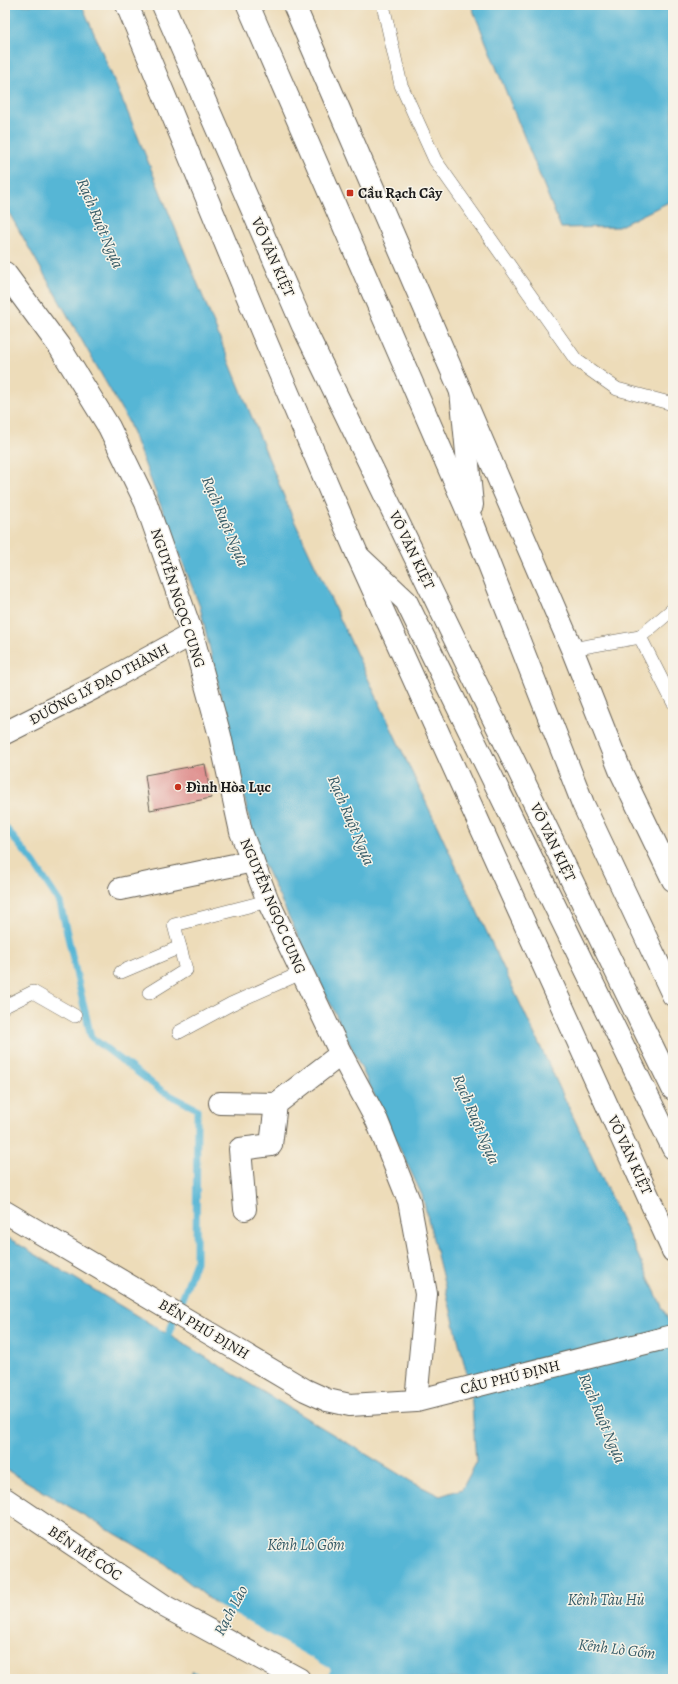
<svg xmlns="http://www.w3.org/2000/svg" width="678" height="1684" viewBox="0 0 678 1684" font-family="Alegreya,serif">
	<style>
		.water { fill: #57b6d5; stroke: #3a6978 }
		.pier { fill: #eddcb9 }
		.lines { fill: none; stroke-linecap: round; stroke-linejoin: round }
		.stream { stroke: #57b6d5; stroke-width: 7 }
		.building { fill: #df908f }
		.service-casing { stroke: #655f53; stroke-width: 14 }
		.minor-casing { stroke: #655f53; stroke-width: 24 }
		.tertiary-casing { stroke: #655f53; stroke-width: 24 }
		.primary-casing { stroke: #655f53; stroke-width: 24 }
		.trunk-casing { stroke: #655f53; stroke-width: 24 }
		.service { stroke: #fff; stroke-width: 13 }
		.minor { stroke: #fff; stroke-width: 22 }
		.tertiary { stroke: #fff; stroke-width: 22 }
		.primary { stroke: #fff; stroke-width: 22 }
		.trunk { stroke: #fff; stroke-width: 22 }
		.poi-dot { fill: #c8321e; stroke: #f7f3e8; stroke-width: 1.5 }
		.labels { text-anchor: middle; stroke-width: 3; stroke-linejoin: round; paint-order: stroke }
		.poi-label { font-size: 15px; font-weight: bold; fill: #1c1c1c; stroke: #f7f3e8; text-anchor: start }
		.street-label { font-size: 15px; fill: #1c1c1c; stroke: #f7f3e8 }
		.water-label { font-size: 16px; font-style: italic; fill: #345a66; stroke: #f7f3e8 }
	</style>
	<rect width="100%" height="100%" fill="#f7f3e8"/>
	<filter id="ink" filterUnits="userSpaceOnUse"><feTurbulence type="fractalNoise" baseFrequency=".025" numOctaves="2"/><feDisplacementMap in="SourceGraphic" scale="8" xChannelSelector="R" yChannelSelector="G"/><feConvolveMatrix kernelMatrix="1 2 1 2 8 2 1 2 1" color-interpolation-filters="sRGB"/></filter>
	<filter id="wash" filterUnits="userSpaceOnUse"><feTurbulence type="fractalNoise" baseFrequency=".012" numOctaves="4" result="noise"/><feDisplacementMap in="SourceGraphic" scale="16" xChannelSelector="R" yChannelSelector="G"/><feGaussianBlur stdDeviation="0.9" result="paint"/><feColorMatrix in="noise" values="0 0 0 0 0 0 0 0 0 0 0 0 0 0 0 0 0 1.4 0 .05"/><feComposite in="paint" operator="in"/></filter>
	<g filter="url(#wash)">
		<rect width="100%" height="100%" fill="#eddcb9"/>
		<g class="water">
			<path d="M5,5H82L136,132L292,516L673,1330V1679H331L250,1637L226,1679H190L216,1604L162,1561L5,1469V1236L412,1482L440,1496L462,1489L476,1463L471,1391L422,1195L256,848L200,607L128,421L5,206Z"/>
			<path d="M471,5H673V200L618,227L561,228Z"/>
		</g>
		<path class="pier" d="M205,1598L331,1669L326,1679L251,1639L228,1679H210L191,1670L214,1605Z"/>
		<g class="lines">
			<path class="stream" d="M5,827L33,862L60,903L91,1037L162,1091L197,1109L196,1262L165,1343"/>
		</g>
		<g id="blocks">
			<path class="building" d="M205,764L211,798L150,810L145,775Z"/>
		</g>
	</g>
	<g filter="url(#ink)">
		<use href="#blocks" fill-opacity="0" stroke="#655f53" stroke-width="1"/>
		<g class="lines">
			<g class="service-casing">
				<g id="service">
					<path d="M383,5L401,85L435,160L576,360L617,389L673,404"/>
					<path d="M640,637L673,609"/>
					<path d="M572,649L640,637L673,702"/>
					<path d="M121,972L180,947"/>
					<path d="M149,993L186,970L174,925L268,901"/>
					<path d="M5,1006L33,992L75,1016"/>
					<path d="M179,1032L231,1004L301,973"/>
				</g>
			</g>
			<g class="minor-casing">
				<g id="minor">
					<path d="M5,273L59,346L109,427L146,503L192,634L220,736L241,832L268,901L341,1054L377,1121L409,1201L426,1294L416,1401"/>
					<path d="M5,733L94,688L192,634"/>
					<path d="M120,889L253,861"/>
					<path d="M220,1103L276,1104"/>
					<path d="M245,1209L240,1149L271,1145L276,1104L341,1054"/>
				</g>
			</g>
			<g class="tertiary-casing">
				<g id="tertiary">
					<path d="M5,1212L305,1390L327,1400L350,1405L416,1401L673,1336"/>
					<path d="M5,1499L166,1607L299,1679"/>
				</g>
			</g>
			<g class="primary-casing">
				<g id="primary">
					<path d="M127,5L268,346L358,556L673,1251"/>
					<path d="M294,5L572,649L620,770L673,880"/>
				</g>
			</g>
			<g class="trunk-casing">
				<g id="trunk">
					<path d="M163,5L303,326L673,1089"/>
					<path d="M248,5L474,526L583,804L673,995"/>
					<path d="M461,391L472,505"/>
					<path d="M358,556L406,601L673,1148"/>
				</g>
			</g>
			<use href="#service" class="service"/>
			<use href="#minor" class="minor"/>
			<use href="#tertiary" class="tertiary"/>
			<use href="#primary" class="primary"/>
			<use href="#trunk" class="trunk"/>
		</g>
	</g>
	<g class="poi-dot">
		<rect x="346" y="189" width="8" height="8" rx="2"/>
		<circle cx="178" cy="787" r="4"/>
	</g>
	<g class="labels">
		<g class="poi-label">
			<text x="358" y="198">Cầu Rạch Cây</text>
			<text x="186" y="792">Đình Hòa Lục</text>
		</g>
		<g class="street-label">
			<text transform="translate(273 257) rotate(66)" y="5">VÕ VĂN KIỆT</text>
			<text transform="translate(412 550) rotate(64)" y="5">VÕ VĂN KIỆT</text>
			<text transform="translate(178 598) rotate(72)" y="5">NGUYỄN NGỌC CUNG</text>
			<text transform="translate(99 684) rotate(-28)" y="5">ĐƯỜNG LÝ ĐẠO THÀNH</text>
			<text transform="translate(553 842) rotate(64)" y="5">VÕ VĂN KIỆT</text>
			<text transform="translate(273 906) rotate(67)" y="5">NGUYỄN NGỌC CUNG</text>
			<text transform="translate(630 1155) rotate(65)" y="5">VÕ VĂN KIỆT</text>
			<text transform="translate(204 1329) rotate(31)" y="5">BẾN PHÚ ĐỊNH</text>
			<text transform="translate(510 1377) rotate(-14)" y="5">CẦU PHÚ ĐỊNH</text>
			<text transform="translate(85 1553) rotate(34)" y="5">BẾN MỄ CỐC</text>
		</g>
		<g class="water-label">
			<text transform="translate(101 223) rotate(67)" y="6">Rạch Ruột Ngựa</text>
			<text transform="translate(226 521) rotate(67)" y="6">Rạch Ruột Ngựa</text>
			<text transform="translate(352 820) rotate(67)" y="6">Rạch Ruột Ngựa</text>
			<text transform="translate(477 1119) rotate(67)" y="6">Rạch Ruột Ngựa</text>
			<text transform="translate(603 1418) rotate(67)" y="6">Rạch Ruột Ngựa</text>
			<text x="306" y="1550">Kênh Lò Gốm</text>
			<text x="606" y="1605">Kênh Tàu Hủ</text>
			<text transform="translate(230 1610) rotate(-62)" y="6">Rạch Lào</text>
			<text transform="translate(617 1648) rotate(7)" y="6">Kênh Lò Gốm</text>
		</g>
	</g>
	<rect width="678" height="1684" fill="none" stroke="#f7f3e8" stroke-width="20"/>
</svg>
